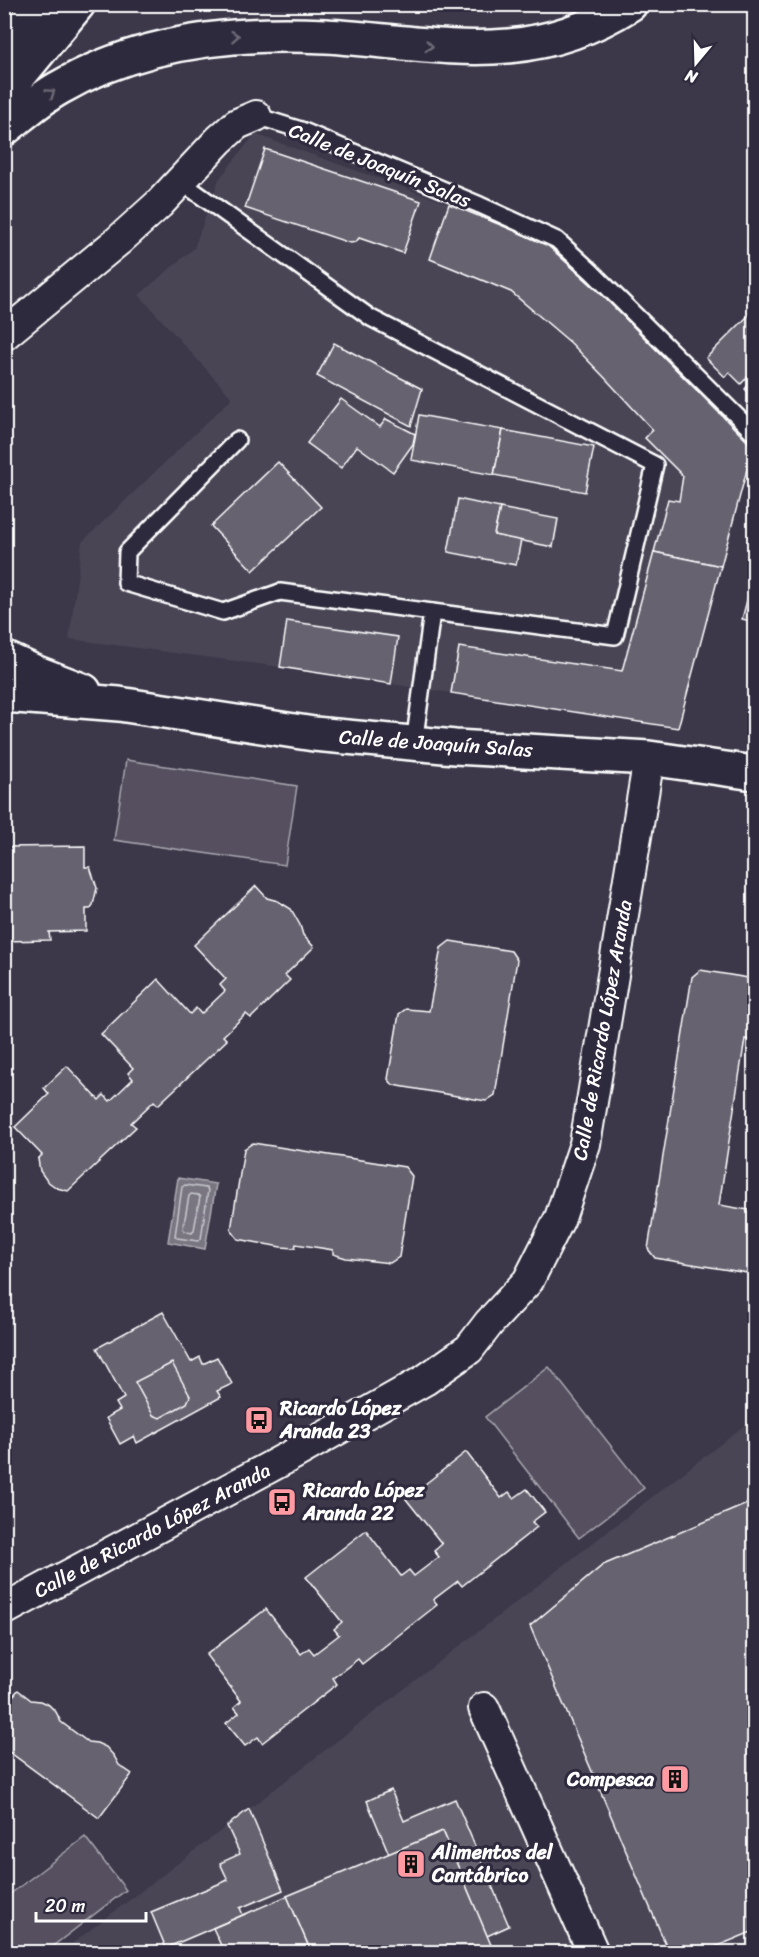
<svg xmlns="http://www.w3.org/2000/svg" width="759" height="1957" viewBox="0 0 759 1957" font-family="Sriracha,sans-serif">
	<style>
		.built { fill: #494455 }
		.green { fill: #555060; stroke: #aaa8b0; stroke-width: 1.5 }
		.water { fill: #797682; stroke: #afadb4; stroke-width: 1.5 }
		.lines { fill: none; stroke-linecap: round; stroke-linejoin: round }
		.shore { stroke: #c9c8cd; stroke-width: 1.5 }
		.building { fill: #666270; stroke: #fff; stroke-width: 1.5 }
		.lane-casing { stroke: #fff; stroke-width: 20 }
		.street-casing { stroke: #fff; stroke-width: 34 }
		.secondary-casing { stroke: #fff; stroke-width: 38 }
		.highway-casing { stroke: #fff; stroke-width: 38 }
		.lane { stroke: #2f2a3d; stroke-width: 15 }
		.street { stroke: #2f2a3d; stroke-width: 30 }
		.secondary { stroke: #2f2a3d; stroke-width: 33 }
		.highway { stroke: #2f2a3d; stroke-width: 33 }
		.oneway { stroke: #6d6a77 }
		.labels { text-anchor: middle; stroke-width: 6; stroke-linejoin: round; paint-order: stroke }
		.street-label { font-size: 20px; fill: #fff; stroke: #2f2a3d }
		.poi-label { font-size: 20px; font-weight: bold; fill: #fff; stroke: #2f2a3d; text-anchor: start }
	</style>
	<rect width="100%" height="100%" fill="#3c3749"/>
	<filter id="ink" filterUnits="userSpaceOnUse"><feTurbulence type="fractalNoise" baseFrequency=".0167" numOctaves="2"/><feDisplacementMap in="SourceGraphic" scale="12" xChannelSelector="R" yChannelSelector="G"/><feConvolveMatrix kernelMatrix="1 2 1 2 8 2 1 2 1" color-interpolation-filters="sRGB"/></filter>
	<g filter="url(#ink)">
		<g class="built">
			<path d="M255,134L449,204L545,243L597,290L753,447L678,728L280,667L69,639L82,542L232,398L139,295L194,248L219,179Z"/>
			<path d="M754,1418V1952H61L227,1826Z"/>
		</g>
		<g class="green">
			<path d="M126,760L297,786L285,865L114,840Z"/>
			<path d="M549,1367L644,1488L579,1538L485,1417Z"/>
			<path d="M85,1837L126,1890L45,1952H5V1898Z"/>
		</g>
		<path class="water" d="M178,1178L216,1184L205,1249L168,1242Z"/>
		<g class="lines">
			<g class="shore">
				<path d="M185,1185L206,1188L208,1190L201,1239L198,1241L177,1238L175,1236L182,1187Z"/>
				<path d="M191,1194L198,1195L200,1197L194,1230L192,1233L185,1231L183,1229L189,1196Z"/>
			</g>
		</g>
		<g class="building">
			<path d="M265,149L421,201L403,253L359,238L356,242L350,243L245,208Z"/>
			<path d="M449,204L545,243L597,290L753,447L721,566L654,552L668,499L679,501L683,476L645,438L653,430L605,378L571,343L511,292L430,259Z"/>
			<path d="M754,310V370L741,384L729,372L725,377L706,358Z"/>
			<path d="M334,343L422,389L411,426L317,376Z"/>
			<path d="M753,380L754,381V398L745,389Z"/>
			<path d="M341,399L380,427L386,419L415,434L413,444L393,472L357,446L341,468L307,443Z"/>
			<path d="M419,415L503,430L494,475L411,460Z"/>
			<path d="M503,430L594,447L585,492L494,475Z"/>
			<path d="M278,462L321,507L253,571L211,526Z"/>
			<path d="M458,499L500,508L494,535L521,540L516,565L448,552Z"/>
			<path d="M500,508L558,519L553,547L494,535Z"/>
			<path d="M654,552L721,566L678,728L451,693L459,647L622,671Z"/>
			<path d="M752,581L754,582V622L742,619Z"/>
			<path d="M287,621L398,637L391,684L280,667Z"/>
			<path d="M85,846V867H90L97,888L93,905L90,909H86V931L49,932L50,940L4,941V847Z"/>
			<path d="M256,886L267,898L278,901L291,909L300,925L303,935L314,947L285,975L290,980L251,1018L246,1014L223,1036L227,1040L158,1105L154,1101L131,1123L136,1127L68,1191L57,1188L47,1181L40,1171L38,1159L42,1155L15,1127L49,1094L44,1088L67,1066L99,1100L104,1095L110,1101L133,1079L128,1073L133,1068L101,1034L158,979L190,1014L196,1008L201,1014L225,991L220,985L226,979L194,945Z"/>
			<path d="M450,941L511,951L517,960L495,1095L486,1101L393,1085L388,1079L399,1014L406,1009L429,1011L441,948Z"/>
			<path d="M700,970L754,979V1041L745,1039L719,1205L754,1211V1274L655,1258L648,1249L692,977Z"/>
			<path d="M253,1143L405,1167L412,1176L399,1257L390,1263L346,1258L333,1254V1250L296,1244L295,1248L281,1247L238,1239L231,1230L244,1149Z"/>
			<path d="M163,1312L191,1362L200,1357L203,1364L217,1357L232,1384L217,1391L221,1397L137,1443L134,1436L120,1444L106,1418L120,1410L116,1403L124,1398L97,1348Z"/>
			<path d="M172,1363L190,1396L187,1403L160,1418L153,1415L135,1382Z"/>
			<path d="M466,1452L501,1498L509,1492L514,1498L527,1489L545,1512L532,1522L537,1527L462,1586L458,1581L433,1600L437,1605L362,1664L358,1659L333,1678L337,1684L262,1743L258,1737L245,1746L226,1723L239,1713L234,1707L241,1701L206,1655L266,1609L301,1654L309,1648L314,1654L339,1635L334,1629L342,1622L306,1577L366,1530L401,1576L409,1570L414,1576L439,1557L434,1551L442,1544L406,1499Z"/>
			<path d="M754,1501V1931L703,1952H669L530,1626L603,1565Z"/>
			<path d="M18,1690L31,1700L40,1701L49,1705L56,1712L61,1722L88,1742L97,1743L106,1747L114,1756L119,1765L132,1774L99,1818L4,1748V1707Z"/>
			<path d="M391,1790L404,1821L455,1799L509,1926L487,1936L443,1831L389,1854L367,1801Z"/>
			<path d="M249,1809L283,1890L240,1908L243,1915L166,1948L151,1912L228,1880L220,1863L240,1854L227,1826Z"/>
			<path d="M443,1831L494,1952H311L287,1896Z"/>
			<path d="M287,1896L311,1952H224L213,1928Z"/>
		</g>
		<g class="lines">
			<g class="lane-casing">
				<g id="lane">
					<path d="M256,116L301,130L480,205L557,240L591,271L754,433"/>
					<path d="M180,181L371,318L655,465L615,636L280,592L223,612L126,583L127,552L237,440"/>
					<path d="M414,744L432,612"/>
				</g>
			</g>
			<g class="street-casing">
				<g id="street">
					<path d="M4,335L118,241L159,204L219,140L237,124L256,116"/>
					<path d="M4,1610L292,1455L425,1380L469,1349L489,1323L528,1281L560,1218L585,1144L649,758"/>
					<path d="M484,1708L593,1952"/>
				</g>
			</g>
			<g class="secondary-casing">
				<g id="secondary">
					<path d="M4,658L37,673L84,691"/>
					<path d="M4,695L119,704L314,734L455,747L649,758L754,773"/>
				</g>
			</g>
			<g class="highway-casing">
				<g id="highway">
					<path d="M4,49L40,4"/>
					<path d="M4,94L78,4"/>
					<path d="M4,129C22,115 39,99 59,88C140,41 234,31 326,36C439,43 526,70 630,4"/>
				</g>
			</g>
			<use href="#lane" class="lane"/>
			<use href="#street" class="street"/>
			<use href="#secondary" class="secondary"/>
			<use href="#highway" class="highway"/>
		</g>
		<defs><path id="oneway-chevron" d="M-2-3.5L2.5 0L-2 3.5" fill="none" stroke-width="1.6" stroke-linecap="round" stroke-linejoin="round" transform="scale(1.5)"/></defs>
		<g class="oneway">
			<use href="#oneway-chevron" transform="translate(235 36) rotate(-4)"/>
			<use href="#oneway-chevron" transform="translate(429 46) rotate(6)"/>
			<use href="#oneway-chevron" transform="translate(51 93) rotate(-34)"/>
		</g>
	</g>
	<defs>
		<g id="bus-square" transform="scale(1.5)"><rect x="-9" y="-9" width="18" height="18" rx="4" fill="#ff9aa2" stroke="#2f2a3d"/><path d="M-5-6H5V4H4V6H2V4H-2V6H-4V4H-5ZM-3.5-4V0h7V-4ZM-3.5 1.2v1.5H-2V1.2ZM2 1.2v1.5H3.5V1.2Z" fill="#111"/></g>
		<g id="building-square" transform="scale(1.5)"><rect x="-9" y="-9" width="18" height="18" rx="4" fill="#ff9aa2" stroke="#2f2a3d"/><path d="M-4-6H4V6H1V3H-1V6H-4ZM-2.5-4.3h1.7v1.8h-1.7ZM.8-4.3h1.7v1.8H.8ZM-2.5-1h1.7V.8h-1.7ZM.8-1h1.7V.8H.8Z" fill="#111"/></g>
	</defs>
	<g fill-rule="evenodd">
		<use href="#bus-square" x="259" y="1420"/>
		<use href="#bus-square" x="282" y="1502"/>
		<use href="#building-square" x="675" y="1779"/>
		<use href="#building-square" x="411" y="1864"/>
	</g>
	<g class="labels">
		<g class="street-label">
			<text transform="translate(380 165) rotate(22)" y="7">Calle de Joaquín Salas</text>
			<text transform="translate(436 743) rotate(4)" y="7">Calle de Joaquín Salas</text>
			<text transform="translate(602 1030) rotate(-80)" y="7">Calle de Ricardo López Aranda</text>
			<text transform="translate(152 1530) rotate(-28)" y="7">Calle de Ricardo López Aranda</text>
		</g>
		<g class="poi-label">
			<text x="280" y="1415">Ricardo López<tspan x="280" dy="23">Aranda 23</tspan></text>
			<text x="303" y="1497">Ricardo López<tspan x="303" dy="23">Aranda 22</tspan></text>
			<text x="654" y="1786" text-anchor="end">Compesca</text>
			<text x="432" y="1859">Alimentos del<tspan x="432" dy="23">Cantábrico</tspan></text>
		</g>
	</g>
	<rect width="759" height="1957" fill="none" stroke="#2f2a3d" stroke-width="24"/>
	<rect x="12" y="12" width="735" height="1933" fill="none" stroke="#fff" stroke-width="2" filter="url(#ink)"/>
	<g transform="translate(696 63) rotate(199)" stroke="#2f2a3d" stroke-width="4.5" paint-order="stroke">
	<path d="M0-4.5L10 22L0 15L-10 22Z" fill="#ffffff"/>
	<text y="-9" font-size="16" font-weight="bold" text-anchor="middle" fill="#ffffff">N</text>
	</g>
	<path d="M36 1912v9h110v-9" fill="none" stroke="#ffffff" stroke-width="3"/>
	<text x="45" y="1912" font-size="18" fill="#ffffff" stroke="#2f2a3d" stroke-width="4.5" paint-order="stroke">20 m</text>
</svg>
